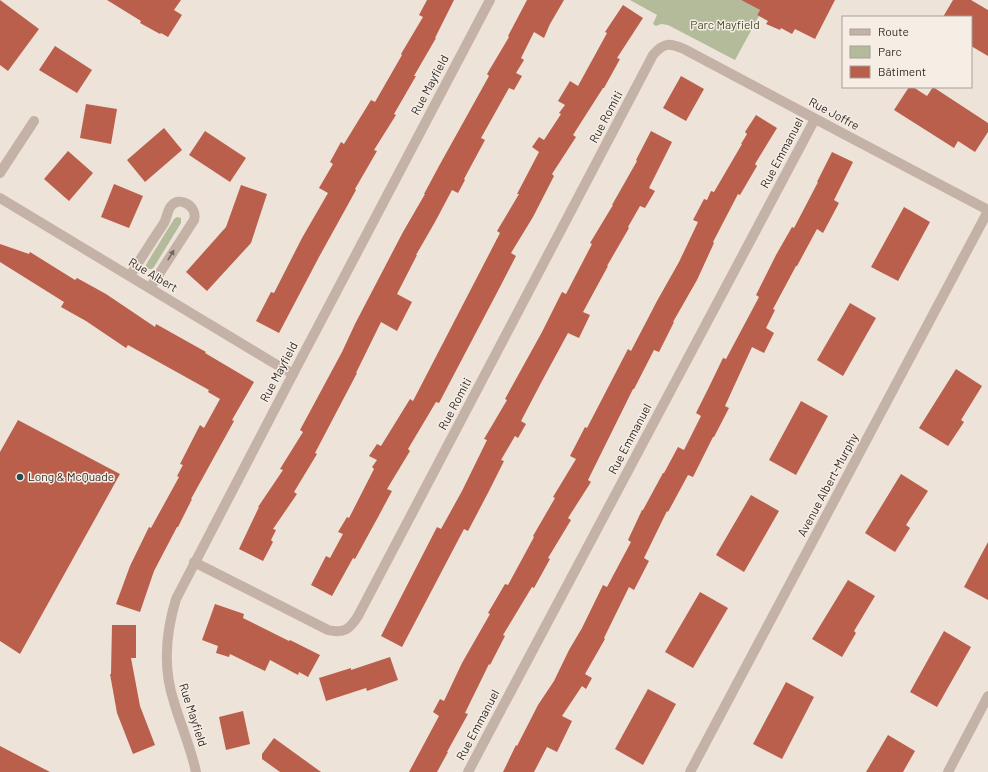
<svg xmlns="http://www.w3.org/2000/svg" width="988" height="772" viewBox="0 0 988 772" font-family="Barlow,sans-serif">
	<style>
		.green { fill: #b3bb9b }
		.building { fill: #b95f4c }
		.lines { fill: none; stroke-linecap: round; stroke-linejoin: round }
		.minor { stroke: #c5b2a7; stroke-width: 10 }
		.oneway { fill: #746760 }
		.poi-dot { fill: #214f4f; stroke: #f6ede5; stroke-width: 1.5 }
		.labels { text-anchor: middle; stroke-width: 3; stroke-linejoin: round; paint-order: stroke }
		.park-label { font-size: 12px; fill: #444d2d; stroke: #f6ede5 }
		.street-label { font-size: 12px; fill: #322926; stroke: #f6ede5 }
		.poi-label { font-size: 12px; fill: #322926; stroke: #f6ede5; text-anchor: start }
	</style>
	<rect width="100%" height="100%" fill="#eee3d9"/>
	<g class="green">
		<path d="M630,0H741L760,10L757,15L759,16L735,60L668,25L661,24L656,26L653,24L657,15Z"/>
		<path d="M177,217L181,218V223L154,267L152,269H150L147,268L146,265L147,263L174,219Z"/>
	</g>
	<g class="building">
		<path d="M0,0L39,29L8,71L0,65Z"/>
		<path d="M107,0H181L174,10L182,15L168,37L161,33L160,34L140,23L141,21Z"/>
		<path d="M427,0H454L435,38H436L414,76H416L394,114L396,115L374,150L377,151L355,189L356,190L319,257L279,333L256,321L271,292L274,293L302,238L328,193L319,188L333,164L330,162L341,142L344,144L371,100L375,102L402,55L401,54L423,17L419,15Z"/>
		<path d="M527,0H564L550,24L544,38L534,32L521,58L524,60L516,73L522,76L514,90L509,88L481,138L485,140L464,179L465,180L458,193L452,190L435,222L416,255H417L397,294L412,302L397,331L381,322L356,373H357L315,453L317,454L294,492L297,494L273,529L276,530L271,540L273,542L263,561L239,549L259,507H258L283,470L280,469L303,432L300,430L342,352L355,324L403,232L425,194H424L439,166L489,76L487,74L509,37L508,36Z"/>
		<path d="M741,0H835L815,39L795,29L792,34L781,28L780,30L766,24L768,21L757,15L760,10Z"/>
		<path d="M953,0H971L988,10V56L971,46V17H943Z"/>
		<path d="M623,5L643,18L617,58L620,59L604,88H603L573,135L576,137L552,174L554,176L533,217L511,253L516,256L501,285L439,403L436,402L408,449L410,451L387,489L392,491L377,519L355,559L353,558L332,596L311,585L326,556L330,558L343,534L338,532L347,517L349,518L374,469L372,467L377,460L369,456L377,444L381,446L410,399L413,401L500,233L497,231L519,194H517L539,152L532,147L539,137L544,140L561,114L559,113L565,105L558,101L570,81L578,86L607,33L605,32Z"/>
		<path d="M55,46L92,70L77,93L39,70Z"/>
		<path d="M681,76L704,89L686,121L663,108Z"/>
		<path d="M909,87H913L927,96L933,87L988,123V132L975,152L958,141L954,148L894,110Z"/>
		<path d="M86,104L117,109L111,144L80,138Z"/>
		<path d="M756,115L777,128L755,164L757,166L740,195L738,194L713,242L714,243L697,280L673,322H674L659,352L654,350L634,389H633L588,480L591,482L568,518L571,520L548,558L550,559L534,588L532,587L503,635L505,636L490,665L489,664L465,713L468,714L447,752H448L437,772H409L439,716L433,712L440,699L444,701L462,663L490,614L488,613L505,584L508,585L534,537L533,536L555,498L553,497L576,459L570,456L585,427L587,428L628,349L631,351L657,301L679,262L698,222L693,220L704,199L707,200L711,191L714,192L742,144H741L747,134L745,132Z"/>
		<path d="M164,128L182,150L145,182L127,160Z"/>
		<path d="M205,131L246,158L230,182L189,155Z"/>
		<path d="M651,131L672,142L649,188L655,191L645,208L640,206L628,227L629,228L607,266H608L583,312L590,315L579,338L568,333L542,381L521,421L526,424L518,438L515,436L501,460L504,461L489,491L468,531L464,529L402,647L381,636L437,527L441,529L462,491L487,440L484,439L507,400L505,399L542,332L562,292L566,294L592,244L590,243L613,205H612L637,161L636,160Z"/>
		<path d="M68,151L93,173L69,201L44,179Z"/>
		<path d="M832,152L853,162L834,200L839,203L823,233L817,229L797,266H796L773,309L775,310L766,328L774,333L764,353L752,347L725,406L729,408L714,437H713L693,477L688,475L668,512L667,511L644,558L649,561L634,590L629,587L604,638L605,639L585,674L592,678L586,689L582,686L562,716L572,721L557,752L547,747L534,772H503L516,745L517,746L538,705L554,681L569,650L582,628L603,585L607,587L631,542L628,540L642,510H643L663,473H664L678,447L684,450L701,416L696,413L709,387L723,358L726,359L759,297L756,295L776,255L792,227L794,228L818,182H817Z"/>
		<path d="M114,184L143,196L129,228L101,217Z"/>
		<path d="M241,185L267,194L251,243L207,291L186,272L226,227Z"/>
		<path d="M904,207L930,222L898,281L871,267Z"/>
		<path d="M0,244L29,254L30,252L75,280L77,278L106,294L155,327L156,324L206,352L205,353L254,382L232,420L234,421L191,499H192L178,527H177L154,571L140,612L116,604L130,566L149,527L151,528L179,477L177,476L183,465L180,464L200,425L204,428L220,399L208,392L209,390L128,345L126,348L86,321L61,307L64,302L0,262Z"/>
		<path d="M850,303L876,318L843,376L817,360Z"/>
		<path d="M956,369L982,386L961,420L964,422L948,446L919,428Z"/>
		<path d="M801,401L828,416L796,475L769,460Z"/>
		<path d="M18,420L120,474L20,654L0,641V452Z"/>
		<path d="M901,474L928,491L906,525L910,528L895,552L865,533Z"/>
		<path d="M751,495L779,511L744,572L716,555Z"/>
		<path d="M988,542V600L964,587Z"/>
		<path d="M848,580L875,596L854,631L856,633L842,657L812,639Z"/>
		<path d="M700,592L728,608L693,668L665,652Z"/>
		<path d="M215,604L244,614L243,618L289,641L290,640L320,655L308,677L299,672L298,675L270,660L265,671L230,654L229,657L216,653L218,646L202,640Z"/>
		<path d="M112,625H136V658H131L140,706L155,745L133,754L117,713L110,674H111Z"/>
		<path d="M944,631L971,647L937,707L910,692Z"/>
		<path d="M390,657L398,680L367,691L366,688L326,701L319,678L351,668V670Z"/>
		<path d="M786,682L814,697L782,759L753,744Z"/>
		<path d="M648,689L676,704L643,765L615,749Z"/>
		<path d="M243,711L250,744L226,750L219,717Z"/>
		<path d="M888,735L915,751L903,772H866Z"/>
		<path d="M274,738L321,772H280L262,759V754Z"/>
		<path d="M0,746L50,772H0Z"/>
	</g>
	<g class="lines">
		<g class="minor">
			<path d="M0,173L34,121"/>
			<path d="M0,198L272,362L293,374"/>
			<path d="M130,276C141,258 152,241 164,223C167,218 167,211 171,206C180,195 198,207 194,220L150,288"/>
			<path d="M194,562L328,630C344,634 350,629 358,616L653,55C664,42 670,43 684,49L842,133L988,210"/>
			<path d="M196,772C191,748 181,726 174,702C163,669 166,632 176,599L293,374L490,0"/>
			<path d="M468,772L815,119"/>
			<path d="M690,772L988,211"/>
			<path d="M948,772L988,696"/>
		</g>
	</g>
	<defs><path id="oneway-solid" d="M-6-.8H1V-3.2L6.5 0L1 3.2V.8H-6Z"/></defs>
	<use class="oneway" href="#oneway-solid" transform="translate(171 255) rotate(-58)"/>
	<circle class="poi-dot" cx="20" cy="477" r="4"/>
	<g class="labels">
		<g class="park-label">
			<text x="725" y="29">Parc Mayfield</text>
		</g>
		<g class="street-label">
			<text transform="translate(430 85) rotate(-62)" y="4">Rue Mayfield</text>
			<text transform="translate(834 114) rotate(28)" y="4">Rue Joffre</text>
			<text transform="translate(606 117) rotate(-62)" y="4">Rue Romiti</text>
			<text transform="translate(782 153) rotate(-62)" y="4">Rue Emmanuel</text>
			<text transform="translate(153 275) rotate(31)" y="4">Rue Albert</text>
			<text transform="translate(279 372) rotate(-62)" y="4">Rue Mayfield</text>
			<text transform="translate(455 404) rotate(-62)" y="4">Rue Romiti</text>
			<text transform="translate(630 439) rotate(-62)" y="4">Rue Emmanuel</text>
			<text transform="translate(828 485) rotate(-62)" y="4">Avenue Albert-Murphy</text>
			<text transform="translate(193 715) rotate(72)" y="4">Rue Mayfield</text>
			<text transform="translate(478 725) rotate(-62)" y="4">Rue Emmanuel</text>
		</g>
		<g class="poi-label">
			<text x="28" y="481">Long &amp; McQuade</text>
		</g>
	</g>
	<rect x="842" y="16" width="130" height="72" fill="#f6ede5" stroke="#a89f99"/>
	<rect x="850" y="29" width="20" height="6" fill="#c5b2a7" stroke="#a89f99"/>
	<text x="878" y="36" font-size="12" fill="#322926">Route</text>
	<rect x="850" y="46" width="20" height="12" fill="#b3bb9b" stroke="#a89f99"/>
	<text x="878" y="56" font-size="12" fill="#322926">Parc</text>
	<rect x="850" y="66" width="20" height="12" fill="#b95f4c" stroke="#a89f99"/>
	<text x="878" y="76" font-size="12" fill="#322926">Bâtiment</text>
</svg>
